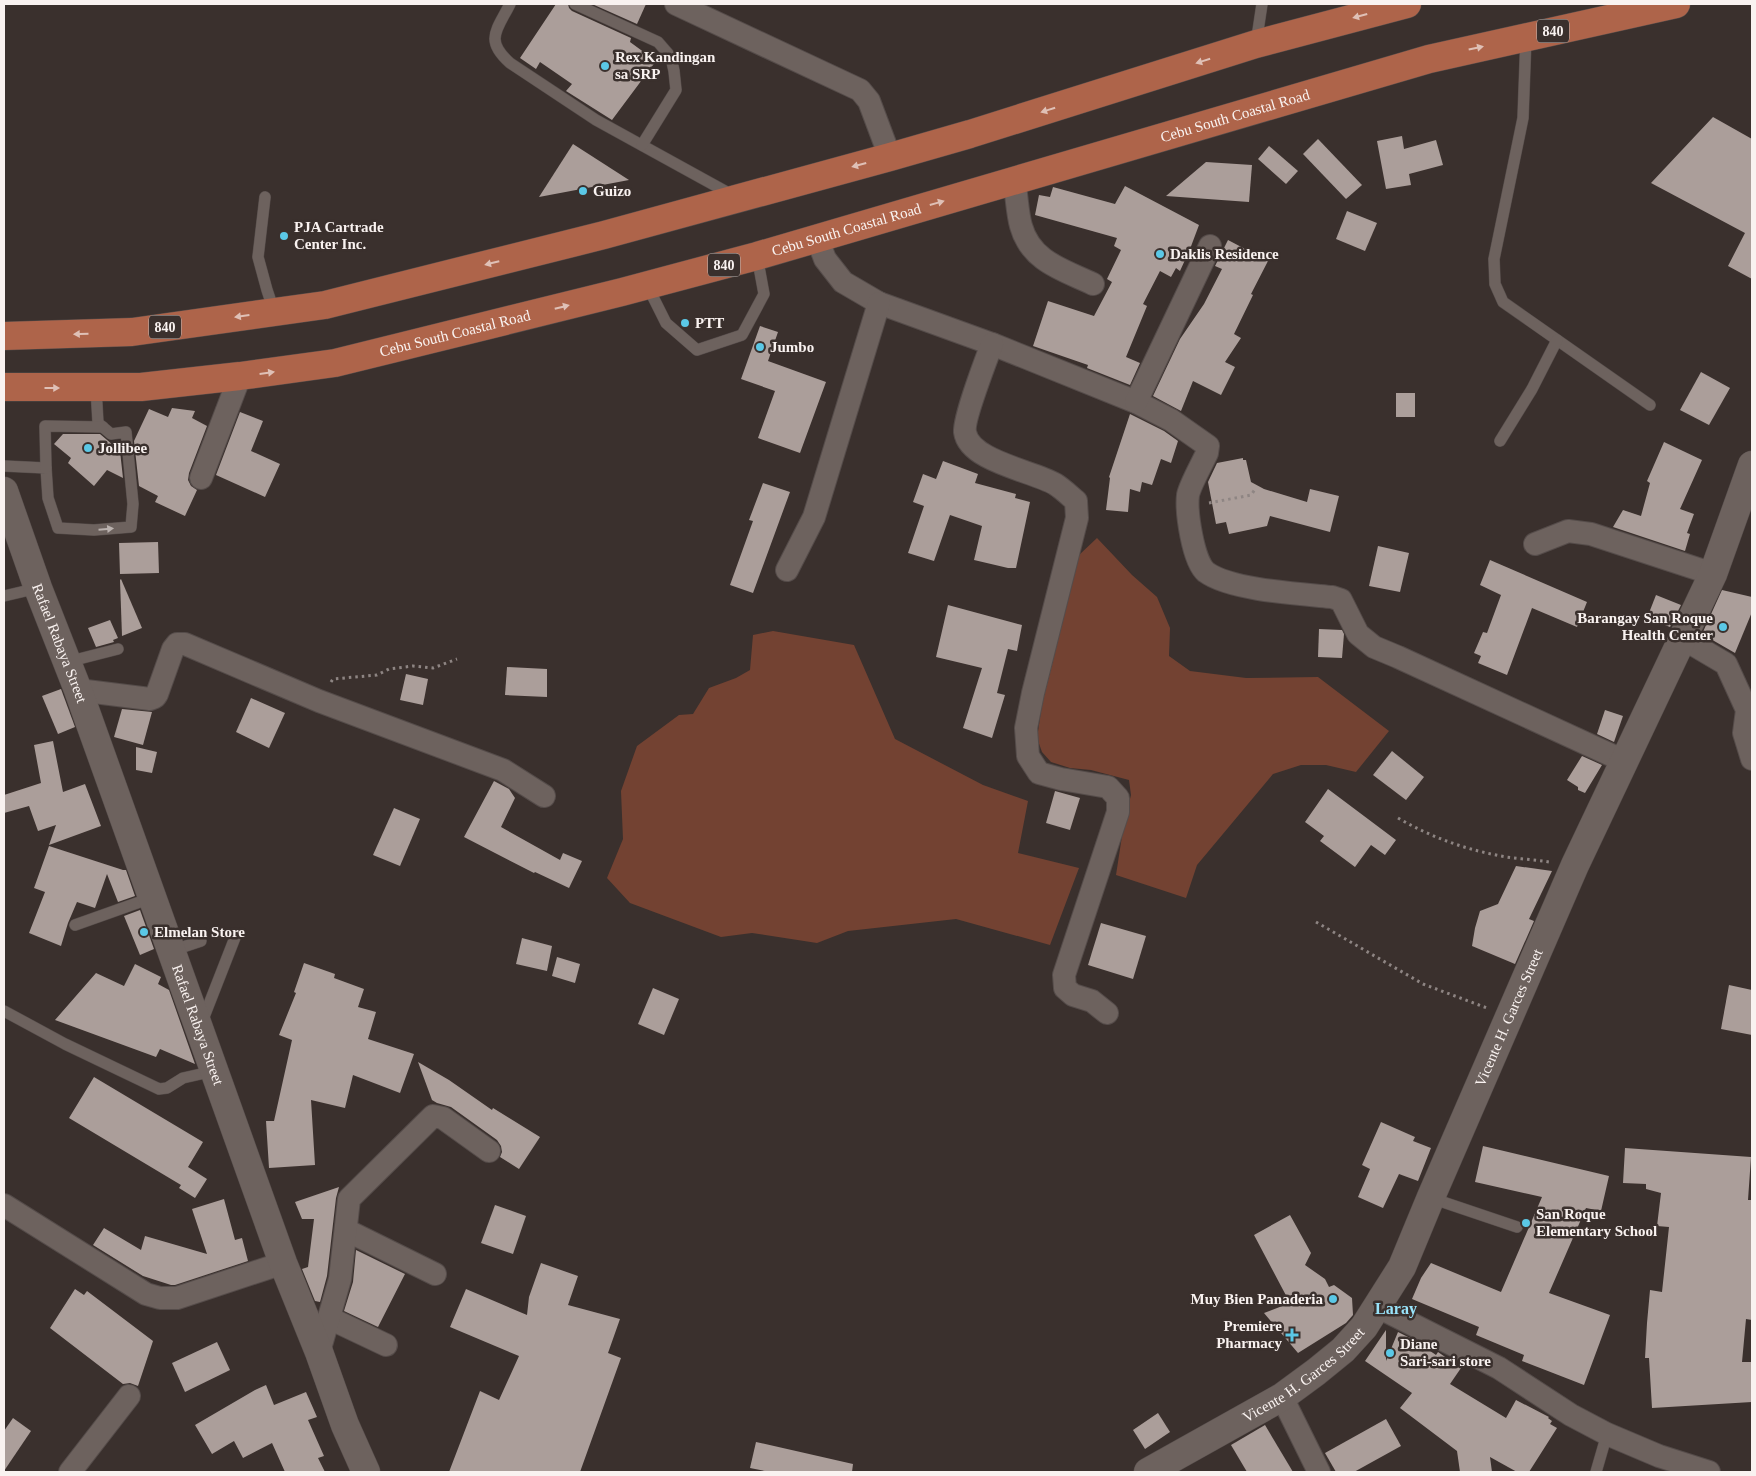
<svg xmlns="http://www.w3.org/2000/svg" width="1756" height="1476" viewBox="0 0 1756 1476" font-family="Georgia,serif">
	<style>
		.green { fill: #734232 }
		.building { fill: #ab9e9a }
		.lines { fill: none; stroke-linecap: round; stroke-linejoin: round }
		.service-casing { stroke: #554c4a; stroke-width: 12 }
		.minor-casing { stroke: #554c4a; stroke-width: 24 }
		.tertiary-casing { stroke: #554c4a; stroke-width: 29 }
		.trunk-casing { stroke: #554c4a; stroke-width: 29 }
		.path { stroke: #8e8583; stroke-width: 3; stroke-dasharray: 2.5 4; stroke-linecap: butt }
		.service { stroke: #6d625e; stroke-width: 11 }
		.minor { stroke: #6d625e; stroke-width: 22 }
		.tertiary { stroke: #6d625e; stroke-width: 28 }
		.trunk { stroke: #ae644a; stroke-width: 28 }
		.oneway { fill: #dfc0b6 }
		.oneway2 { fill: #bab1ae }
		.poi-dot { fill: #5bc8e6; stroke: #3a302d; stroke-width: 2 }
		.labels { text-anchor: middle; stroke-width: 5; stroke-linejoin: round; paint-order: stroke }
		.shield { fill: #3a302d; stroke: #c0b8b6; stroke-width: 1 }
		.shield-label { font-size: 14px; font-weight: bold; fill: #f9f2f0 }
		.poi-label { font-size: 15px; font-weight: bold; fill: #f9f2f0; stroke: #3a302d; text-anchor: start }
		.street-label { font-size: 15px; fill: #f9f2f0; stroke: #3a302d }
		.neighbourhood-label { font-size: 16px; font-weight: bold; fill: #99e4fb; stroke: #3a302d }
	</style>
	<rect width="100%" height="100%" fill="#3a302d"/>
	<g class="green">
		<path d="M1097,538L1132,575L1157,597L1170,628L1169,656L1190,671L1246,678L1318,677L1389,731L1356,772L1326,765H1301L1273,774L1197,865L1186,898L1116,875L1124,823L1131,795L1129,780L1091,770L1070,768L1051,762L1042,752L1037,738L1044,691L1078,556Z"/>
		<path d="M773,631L854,645L895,739L983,785L1028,801L1018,853L1079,868L1050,945L956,919L848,931L817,943L752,933L721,937L630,903L607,878L623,839L621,791L637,746L679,715L693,714L709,688L736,678L750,670L753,635Z"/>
	</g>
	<g class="building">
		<path d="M556,4H568L569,8L572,11L631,38L630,42L656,61L612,120L566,91L572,84L540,62L536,69L520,58Z"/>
		<path d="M592,4H646L637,24Z"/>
		<path d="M1713,117L1752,139V279L1728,266L1745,233L1651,183Z"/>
		<path d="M1402,136L1404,149L1436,140L1443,165L1409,174L1411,185L1386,189L1377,141Z"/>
		<path d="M1318,139L1362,185L1346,199L1303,154Z"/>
		<path d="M573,144L629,180L539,197Z"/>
		<path d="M1269,146L1298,171L1286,184L1258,159Z"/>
		<path d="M1206,162L1252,165L1249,202L1166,196Z"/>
		<path d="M1125,186L1199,225L1190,249L1180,271L1176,268L1171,277L1160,271L1143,304L1147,306L1126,357L1140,363L1130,385L1087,368L1088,365L1033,346L1048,301L1094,316L1112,282L1107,279L1121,250L1114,246L1117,238L1035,215L1039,195L1050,197L1053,187L1115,204Z"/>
		<path d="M1347,211L1377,223L1365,251L1336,239Z"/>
		<path d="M1228,240L1268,261L1251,294L1253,295L1234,334L1241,338L1225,362L1235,367L1221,395L1193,381L1181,411L1153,396L1180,339L1204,304L1222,269L1215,266Z"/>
		<path d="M760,326L778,332L768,361L826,382L800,453L758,438L775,391L741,379Z"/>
		<path d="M1701,372L1730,388L1709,425L1680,410Z"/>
		<rect x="1396" y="393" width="19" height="24"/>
		<path d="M172,408L195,411L192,418L207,426L189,473L188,480L191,486L197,490L185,516L155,502L158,496L139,486L134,441L149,409L168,417Z"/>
		<path d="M240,412L263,421L251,451L280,464L265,497L216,475Z"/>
		<path d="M1130,414L1164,431L1178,441L1171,463L1161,459L1152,485L1142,482L1140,492L1130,489L1128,512L1106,510L1110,478L1109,477Z"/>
		<path d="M63,434H100L120,451L123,478L107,470L94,486L68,463L71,458L54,444Z"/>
		<path d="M1664,442L1702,460L1680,509L1694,514L1687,533L1690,534L1685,551L1613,527L1623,510L1641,516L1650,483L1647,481Z"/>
		<path d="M1243,458V460H1246L1251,482L1264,489L1307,502L1310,489L1339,496L1330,532L1270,516L1267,526L1229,534L1226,522L1216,524L1208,482L1217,463Z"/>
		<path d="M943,461L978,474L975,483L1016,494L1015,498L1030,502L1016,568H1008L974,560L982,526L950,515L934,561L908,553L924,506L913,502L923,474L936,479Z"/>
		<path d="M763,483L790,492L753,593L730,585L753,521L749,520Z"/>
		<path d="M158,542L159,573L120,574L119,543Z"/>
		<path d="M1378,546L1409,553L1400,592L1369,586Z"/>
		<path d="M1490,560L1587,602L1577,627L1532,608L1507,675L1478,663L1481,656L1474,653L1483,632L1487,633L1501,595L1480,585Z"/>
		<path d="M121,579L142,628L122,636L120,580Z"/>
		<path d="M1722,590L1752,597V612L1735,653L1702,634Z"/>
		<path d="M1656,595L1681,605L1670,627L1647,618Z"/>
		<path d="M948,605L1022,625L1017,651L1008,649L997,693L1005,695L992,738L963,728L982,668L936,657Z"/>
		<path d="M110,620L118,638L113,640L114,642L96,647L88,628Z"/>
		<path d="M1319,629L1342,630L1344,634L1342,658L1318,657Z"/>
		<path d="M507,667L547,669V697L505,695Z"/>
		<path d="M406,674L428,679L423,705L400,700Z"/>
		<path d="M61,689L75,727L58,734L42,696Z"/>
		<path d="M251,698L285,713L269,748L236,732Z"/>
		<path d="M122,709L152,712L143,745L114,737Z"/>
		<path d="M1605,710L1623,716L1614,742L1597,734Z"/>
		<path d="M53,741L63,792L85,784L101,826L49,845L56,825L38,831L29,806L4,813V795L41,783L34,745Z"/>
		<path d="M136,747L157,752L152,773L136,770Z"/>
		<path d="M1392,751L1424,777L1406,800L1373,775Z"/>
		<path d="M1582,756L1602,765L1585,793L1578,790V787L1567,780Z"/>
		<path d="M494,781L509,789L515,798L501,827L560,860L563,853L582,861L569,888L535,872L534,873L464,837Z"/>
		<path d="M1328,789L1396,840L1385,855L1371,845L1355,867L1320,841L1324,836L1305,822Z"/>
		<path d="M1055,791L1080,798L1070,830L1046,823Z"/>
		<path d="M394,808L420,819L400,866L373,855Z"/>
		<path d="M49,846L123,870H126L135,896L118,902L107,874L95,908L77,902L68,923L61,946L29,933L45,892L34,888Z"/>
		<path d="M1516,866L1552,871L1529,919L1534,921L1515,964L1472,946L1475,928L1480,911L1498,904Z"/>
		<path d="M140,910L154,949L140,955L124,916Z"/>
		<path d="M1101,923L1146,936L1133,979L1088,965Z"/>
		<path d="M522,938L552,946L547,971L516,964Z"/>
		<path d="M557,957L580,964L575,983L552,976Z"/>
		<path d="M304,963L335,974L334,978L364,989L358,1007L376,1012L368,1039L414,1054L400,1093L353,1075L345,1108L311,1100L315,1165L269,1168L266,1121H274L292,1040L279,1035L296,993L294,992Z"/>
		<path d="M135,964L161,977L158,984L169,990L195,1064L160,1049L156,1057L55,1020L96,973L124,986Z"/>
		<path d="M1729,985L1752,990V1035L1721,1029Z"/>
		<path d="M653,988L679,999L664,1035L638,1024Z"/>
		<path d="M418,1062L449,1080L492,1110L493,1108L540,1137L519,1169L500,1157L502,1152L501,1146L497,1140L451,1107L437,1103L432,1100Z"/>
		<path d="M94,1077L203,1142L188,1167L207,1179L195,1198L179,1188L181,1185L69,1118Z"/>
		<path d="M1381,1122L1415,1137L1413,1141L1431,1148L1418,1181L1399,1174L1383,1208L1358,1197L1370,1169L1362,1165Z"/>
		<path d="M1483,1146L1609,1176L1601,1211L1586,1208L1549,1293L1610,1315L1584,1385L1522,1361L1524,1355L1476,1335L1479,1327L1412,1299L1421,1278L1431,1263L1501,1292L1542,1197L1475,1182Z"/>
		<path d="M1625,1148L1751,1157L1748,1200H1752V1320L1746,1319L1742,1362H1752V1402L1652,1408L1649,1358H1645L1647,1323L1650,1290L1662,1292L1669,1227L1657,1226L1661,1193L1646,1189V1184L1623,1183Z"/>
		<path d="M339,1187L336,1198L327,1276L320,1302L315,1301L302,1269L308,1267L314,1219H302L295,1202Z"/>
		<path d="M224,1199L235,1240L242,1238L248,1261L175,1285H171L143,1276L93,1245L104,1228L141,1250L145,1236L207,1254L192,1209Z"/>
		<path d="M495,1205L526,1216L513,1254L481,1243Z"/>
		<path d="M1290,1215L1311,1253L1305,1265L1325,1279L1329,1287L1334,1285L1352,1298L1353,1315L1346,1323L1298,1353L1264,1313L1290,1303L1254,1235Z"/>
		<path d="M356,1250L405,1274L378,1327L344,1311L353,1282Z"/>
		<path d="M541,1263L578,1276L568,1305L620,1319L608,1353L621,1358L580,1472H449L480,1391L499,1400L519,1356L450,1327L466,1289L527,1315L529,1297Z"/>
		<path d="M75,1289L84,1295L87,1291L153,1341L138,1386L130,1383L123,1384L50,1328Z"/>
		<path d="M1386,1330V1361L1398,1332L1414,1340L1436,1355L1438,1352L1461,1368L1450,1384L1506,1418L1516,1400L1549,1417L1548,1418L1552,1421L1550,1424L1557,1428L1529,1472H1517L1490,1457L1492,1472H1460L1457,1451L1400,1408L1412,1393L1365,1361Z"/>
		<path d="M217,1342L230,1370L185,1392L172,1363Z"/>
		<path d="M266,1385L274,1405L306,1392L317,1417L308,1420L324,1456L318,1458L325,1472H285L272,1443L243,1458L234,1441L212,1454L195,1425L255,1390Z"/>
		<path d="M1158,1413L1170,1432L1145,1449L1133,1430Z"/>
		<path d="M13,1418L31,1431L4,1471V1431Z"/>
		<path d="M1386,1419L1401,1446L1354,1472H1336L1325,1453Z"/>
		<path d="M1265,1425L1293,1472H1247L1231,1445Z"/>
		<path d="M756,1442L853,1464L852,1472H770L750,1468Z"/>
	</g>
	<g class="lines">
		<g class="service-casing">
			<g id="service">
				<path d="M510,4C497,30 484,40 510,63L596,120L734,196"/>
				<path d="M575,4L658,42L671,57L674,71L676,90L642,145"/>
				<path d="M1526,37L1523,118L1494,259L1495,284L1503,302L1650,405"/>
				<path d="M1256,44L1262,4"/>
				<path d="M265,197L258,257L267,290L274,311"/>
				<path d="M647,285L666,323L697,350L742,335L764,294L757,256"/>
				<path d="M1500,441L1532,389L1557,340"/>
				<path d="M4,466L46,468L48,498L58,528L94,530L131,527L133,504L126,432L111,434L98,423L96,388"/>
				<path d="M46,468L45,426L103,427"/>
				<path d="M4,596L38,588"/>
				<path d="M67,662L118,649"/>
				<path d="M75,925L151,898"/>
				<path d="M171,951L201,941"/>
				<path d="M4,1011L65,1044L159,1089L167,1088L183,1078L214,1071"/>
				<path d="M202,1022L236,935"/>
				<path d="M1431,1198L1517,1227"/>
				<path d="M1596,1472L1607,1434"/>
			</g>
		</g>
		<g class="minor-casing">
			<g id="minor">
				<path d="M676,4L860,90L869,101L890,157"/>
				<path d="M1014,181C1017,195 1017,212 1021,226C1031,262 1064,270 1093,284"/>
				<path d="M817,238L825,259L843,282L879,303L992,344L1136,402L1171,420L1208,446L1207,453C1202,464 1190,485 1188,495C1186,512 1193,561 1206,572C1230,590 1300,594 1332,597L1341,600L1358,634L1374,647L1398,657L1624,761"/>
				<path d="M992,344C986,360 963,420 965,432C969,461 1033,471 1055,484C1063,489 1070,496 1076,501L1077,518L1033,693L1026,728L1028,756L1039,773L1061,779L1108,787L1118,798V812L1064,975L1065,988L1073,995L1092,1001L1107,1013"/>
				<path d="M1136,402L1210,246"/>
				<path d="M201,478L240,376"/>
				<path d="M1535,544L1568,531L1591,534L1713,574"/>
				<path d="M787,570L814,517L879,303"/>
				<path d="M1682,638L1726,664L1747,710L1744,733L1752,759"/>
				<path d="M78,690L150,699L155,697L157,694L173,649L177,644H185L319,701L503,770L544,796"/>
				<path d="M4,1205L146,1294L160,1298H177L283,1263"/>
				<path d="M346,1230L435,1274"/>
				<path d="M1378,1307L1499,1368L1571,1415L1607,1434L1659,1456L1709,1472"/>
				<path d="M329,1318L386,1345"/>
				<path d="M319,1352L340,1279L349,1199L433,1116L443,1118L489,1151"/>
				<path d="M1282,1397L1319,1472"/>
				<path d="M70,1472L129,1396"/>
			</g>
		</g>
		<g class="tertiary-casing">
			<g id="tertiary">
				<path id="s1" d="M4,491L38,588L78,690L283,1263L319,1352L345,1425L366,1472"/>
				<path id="s2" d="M1148,1472L1282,1397L1316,1372L1343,1350L1364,1327L1402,1267L1431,1197L1575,865L1713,574L1752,465"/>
			</g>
		</g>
		<g class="trunk-casing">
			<g id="trunk">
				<path d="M4,336L132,332L325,305L604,235L890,157L970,134L1256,44L1407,4"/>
				<path id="s3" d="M4,387H141L240,376L335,363L622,292L757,256L1429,59L1676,4"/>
			</g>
		</g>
		<g class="path">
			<path d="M1209,503L1251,495L1256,488"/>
			<path d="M331,682L333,679L377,675L389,669L413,666L433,668L457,659"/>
			<path d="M1398,818C1429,836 1461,848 1496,855C1513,859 1532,859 1549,862"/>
			<path d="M1316,922L1423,984L1487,1008"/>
		</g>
		<use href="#service" class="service"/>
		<use href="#minor" class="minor"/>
		<use href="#tertiary" class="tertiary"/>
		<use href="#trunk" class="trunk"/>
	</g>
	<defs><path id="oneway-solid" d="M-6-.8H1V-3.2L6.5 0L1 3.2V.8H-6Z" transform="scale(1.25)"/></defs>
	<g class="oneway">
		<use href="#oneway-solid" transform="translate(1360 16) rotate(165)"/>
		<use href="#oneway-solid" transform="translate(1476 48) rotate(-12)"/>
		<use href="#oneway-solid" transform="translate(1203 61) rotate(163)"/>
		<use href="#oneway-solid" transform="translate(1048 110) rotate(163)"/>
		<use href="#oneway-solid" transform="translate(859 165) rotate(165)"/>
		<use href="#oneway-solid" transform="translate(937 203) rotate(-16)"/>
		<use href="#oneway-solid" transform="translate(492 263) rotate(166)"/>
		<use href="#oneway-solid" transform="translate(562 307) rotate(-14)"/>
		<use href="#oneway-solid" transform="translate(242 316) rotate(172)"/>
		<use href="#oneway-solid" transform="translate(81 334) rotate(178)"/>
		<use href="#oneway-solid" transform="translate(267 373) rotate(-8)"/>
		<use href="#oneway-solid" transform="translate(52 388)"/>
	</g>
	<use class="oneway2" href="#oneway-solid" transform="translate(106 529) rotate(-5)"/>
	<g class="poi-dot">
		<circle cx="605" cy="66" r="5"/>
		<circle cx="583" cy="191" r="5"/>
		<circle cx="284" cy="236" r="5"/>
		<circle cx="1160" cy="254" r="5"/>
		<circle cx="685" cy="323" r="5"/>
		<circle cx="760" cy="347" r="5"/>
		<circle cx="88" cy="448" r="5"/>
		<circle cx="1723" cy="627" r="5"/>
		<circle cx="144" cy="932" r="5"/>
		<circle cx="1526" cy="1223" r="5"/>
		<circle cx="1333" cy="1299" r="5"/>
		<path d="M1289.5 1327.5h5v5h5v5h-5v5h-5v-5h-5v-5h5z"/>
		<circle cx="1390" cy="1353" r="5"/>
	</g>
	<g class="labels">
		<g class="shield">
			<rect x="1537" y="19.5" width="32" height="23" rx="4"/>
			<rect x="708" y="253.5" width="32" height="23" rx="4"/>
			<rect x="149" y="315.5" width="32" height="23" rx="4"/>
		</g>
		<g class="shield-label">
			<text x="1553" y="36">840</text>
			<text x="724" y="270">840</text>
			<text x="165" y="332">840</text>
		</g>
		<g class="poi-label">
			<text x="615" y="62">Rex Kandingan<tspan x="615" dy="17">sa SRP</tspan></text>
			<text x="593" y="196">Guizo</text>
			<text x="294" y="232">PJA Cartrade<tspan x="294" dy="17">Center Inc.</tspan></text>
			<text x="1170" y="259">Daklis Residence</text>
			<text x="695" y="328">PTT</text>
			<text x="770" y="352">Jumbo</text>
			<text x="98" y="453">Jollibee</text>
			<text x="1713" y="623" text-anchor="end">Barangay San Roque<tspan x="1713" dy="17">Health Center</tspan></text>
			<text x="154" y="937">Elmelan Store</text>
			<text x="1536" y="1219">San Roque<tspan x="1536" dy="17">Elementary School</tspan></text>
			<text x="1323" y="1304" text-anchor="end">Muy Bien Panaderia</text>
			<text x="1282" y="1331" text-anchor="end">Premiere<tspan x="1282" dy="17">Pharmacy</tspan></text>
			<text x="1400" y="1349">Diane<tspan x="1400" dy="17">Sari-sari store</tspan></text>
		</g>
		<g class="street-label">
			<text dy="5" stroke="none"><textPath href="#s3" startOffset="1266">Cebu South Coastal Road</textPath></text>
			<text dy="5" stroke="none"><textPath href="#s3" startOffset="861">Cebu South Coastal Road</textPath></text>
			<text dy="5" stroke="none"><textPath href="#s3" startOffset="456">Cebu South Coastal Road</textPath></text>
			<text dy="5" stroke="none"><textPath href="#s1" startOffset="162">Rafael Rabaya Street</textPath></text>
			<text dy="5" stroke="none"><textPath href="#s2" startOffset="604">Vicente H. Garces Street</textPath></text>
			<text dy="5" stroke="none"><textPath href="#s1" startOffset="568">Rafael Rabaya Street</textPath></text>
			<text dy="5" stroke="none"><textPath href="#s2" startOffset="184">Vicente H. Garces Street</textPath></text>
		</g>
		<g class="neighbourhood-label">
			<text x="1396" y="1314">Laray</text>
		</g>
	</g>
	<rect width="1756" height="1476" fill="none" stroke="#f9f2f0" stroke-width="10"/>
</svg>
